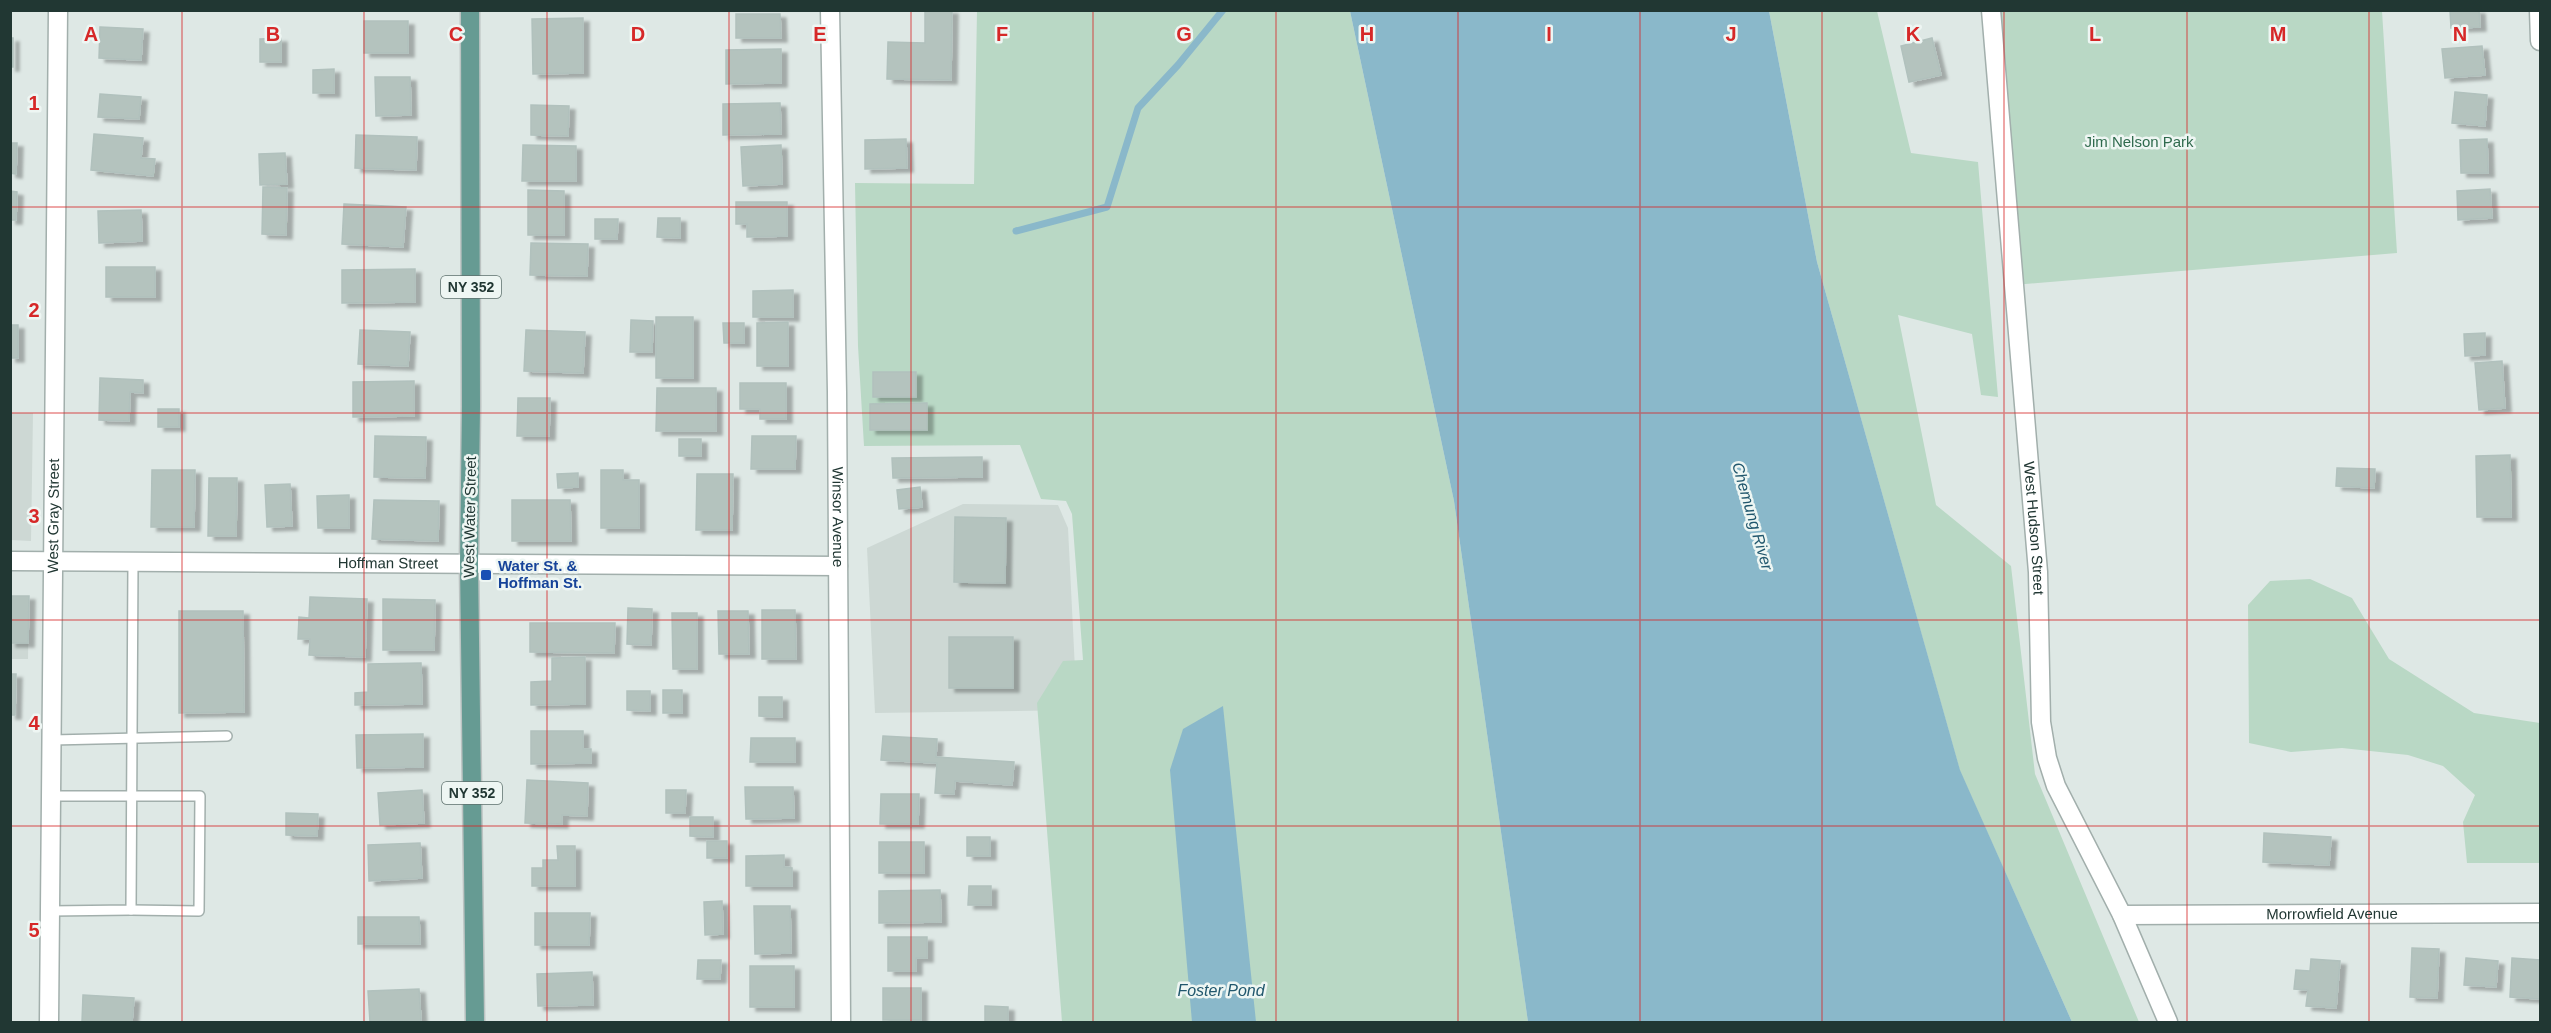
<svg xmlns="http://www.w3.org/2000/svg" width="2551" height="1033" viewBox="0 0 2551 1033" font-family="Helvetica,sans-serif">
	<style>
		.built { fill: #cdd8d4 }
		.green { fill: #b9d8c5 }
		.water { fill: #8ab8ca }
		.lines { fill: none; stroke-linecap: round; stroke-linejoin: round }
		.stream { stroke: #8ab8ca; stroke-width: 7 }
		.building { fill: #b4c3be; stroke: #b1c1bd; stroke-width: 1.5; filter: url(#shadow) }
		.service-casing { stroke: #a2afac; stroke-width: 12 }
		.minor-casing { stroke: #a2afac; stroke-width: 21 }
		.primary-casing { stroke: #bcc3c2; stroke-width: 21 }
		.service { stroke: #fff; stroke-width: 9 }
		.minor { stroke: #fff; stroke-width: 18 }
		.primary { stroke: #669b93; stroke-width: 18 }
		.grid { fill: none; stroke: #d62828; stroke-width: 1.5; stroke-opacity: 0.55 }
		.transit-dot { fill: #1a4fb4; stroke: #eef6f3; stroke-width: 2 }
		.labels { text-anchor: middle; stroke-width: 5; stroke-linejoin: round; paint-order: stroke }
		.shield { fill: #eef6f3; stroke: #5e706d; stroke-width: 1.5 }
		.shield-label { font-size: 14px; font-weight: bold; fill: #213733 }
		.park-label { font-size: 15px; fill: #2f6a4d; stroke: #eef6f3 }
		.street-label { font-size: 15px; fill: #213733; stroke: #eef6f3 }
		.transit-label { font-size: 15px; font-weight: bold; fill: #164399; stroke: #eef6f3; text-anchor: start }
		.water-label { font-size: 16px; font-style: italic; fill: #21576d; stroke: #eef6f3 }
		.grid-label { font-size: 20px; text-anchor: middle; font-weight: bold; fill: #d62828; stroke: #eef6f3; stroke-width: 5; stroke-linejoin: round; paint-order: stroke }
	</style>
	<defs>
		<filter id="shadow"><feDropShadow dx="6" dy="4" stdDeviation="1.5" flood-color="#0004"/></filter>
	</defs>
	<rect width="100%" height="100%" fill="#dee8e5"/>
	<g class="built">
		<path d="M11,413H33L31,541L11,540Z"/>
		<path d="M963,504L1058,505L1068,528L1077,710L875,713L867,548Z"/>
		<path d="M11,596H29L28,659H11Z"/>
	</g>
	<g class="green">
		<path d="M977,11H1350L1454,501L1528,1022H1062L1037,703L1063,661L1083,660L1072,514L1066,501L1041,499L1020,445L864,446L858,346L855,183L974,184Z"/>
		<path d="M1769,11H1877L1911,153L1978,162L1998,397L1981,395L1972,334L1898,315L1936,505L2011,566L2035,774L2139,1022H2072L1960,771L1817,262Z"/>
		<path d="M1991,11H2382L2397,253L2014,285Z"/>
		<path d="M2310,579L2352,598L2389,659L2474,713L2540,723V863H2467L2463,822L2475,795L2443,766L2408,755L2342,748L2291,752L2249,743L2248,605L2270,581Z"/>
	</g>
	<g class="water">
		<path d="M1350,11H1769L1817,262L1960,770L2072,1022H1528L1454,501Z"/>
		<path d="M1223,706L1256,1022H1192L1170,770L1183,729Z"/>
	</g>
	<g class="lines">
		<path class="stream" d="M1016,231L1107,207L1138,108L1178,65L1223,10"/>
	</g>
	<g class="building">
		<path d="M925,10H952L951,80L887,79L888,42L925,43Z"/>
		<path d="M2450,10H2479L2480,27L2451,28Z"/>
		<path d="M736,14H780L781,38H736Z"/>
		<path d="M583,18V73L533,74L532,19Z"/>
		<rect x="364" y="21" width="44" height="32"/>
		<path d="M100,27L143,29L141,60L99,58Z"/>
		<rect x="10" y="38" width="3" height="29"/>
		<path d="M281,38V62H260V39Z"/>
		<path d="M1932,38L1941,75L1909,82L1901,46Z"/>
		<path d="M2482,46L2485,75L2445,78L2442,49Z"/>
		<path d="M781,49V83L726,84V50Z"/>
		<path d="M334,69V93H313V70Z"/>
		<path d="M375,77H410L411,115L376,116Z"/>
		<path d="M2455,92L2487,95L2485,126L2452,123Z"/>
		<path d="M100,94L141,97L139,119L98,117Z"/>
		<path d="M780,103L781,134L723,135V104Z"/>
		<path d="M531,105L569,106L568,136L531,135Z"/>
		<path d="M94,134L143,138L141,158L155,159L153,176L91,170Z"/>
		<path d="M356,135L417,137L416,170L355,168Z"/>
		<path d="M906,139L907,168L865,169V140Z"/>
		<path d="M2487,139L2488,173H2461L2460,140Z"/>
		<path d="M10,143H17L16,174L10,173Z"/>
		<path d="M523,145L576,146V181H522Z"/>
		<path d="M781,145L782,184L743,186L741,147Z"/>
		<path d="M285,153L287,184L260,185L259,154Z"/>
		<path d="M263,187L287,188L286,235L262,234Z"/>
		<path d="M2490,189L2492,218L2458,220L2457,191Z"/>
		<path d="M528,190L564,191V235H528Z"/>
		<path d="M10,191L17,192L16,220H10Z"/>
		<path d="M736,202H787V236L747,237V224H736Z"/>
		<path d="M344,204L406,207L403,247L342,244Z"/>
		<path d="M141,210L142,241L99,243L98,211Z"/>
		<path d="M658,218H680V238L657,237Z"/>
		<path d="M595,219H618L617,239H595Z"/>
		<path d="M531,243L588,244L587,276L530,275Z"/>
		<rect x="106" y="267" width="49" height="30"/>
		<path d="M415,269V302L342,303V270Z"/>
		<path d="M793,290V317H753V291Z"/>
		<rect x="656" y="317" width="37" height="61"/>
		<path d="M631,320L653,321L652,352H630Z"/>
		<path d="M788,322V366H757V323Z"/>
		<path d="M723,323H744V343H724Z"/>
		<rect x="10" y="325" width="8" height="33"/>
		<path d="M360,330L410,332L408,366L358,364Z"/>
		<path d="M526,330L585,332L583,373L524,371Z"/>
		<path d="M2485,333V355L2465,356L2464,334Z"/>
		<path d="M2502,361L2505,408L2479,410L2475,363Z"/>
		<rect x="873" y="372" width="43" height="25"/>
		<path d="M100,378L143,380V393L130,392L129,421L99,420Z"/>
		<path d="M414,381V416L353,417V382Z"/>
		<path d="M740,383H786V419H760V409H740Z"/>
		<path d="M657,388H716V431H656Z"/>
		<path d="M518,398H550L549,436H517Z"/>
		<path d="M927,403V430H870V404Z"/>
		<rect x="158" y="409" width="21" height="18"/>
		<path d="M375,436L426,437L425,478L374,477Z"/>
		<path d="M752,436H796L795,469H751Z"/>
		<rect x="679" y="439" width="22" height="17"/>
		<path d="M2510,455L2511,517H2477L2476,456Z"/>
		<path d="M982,457V477L893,478L892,458Z"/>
		<path d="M2337,468L2375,469L2374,488L2336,486Z"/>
		<path d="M152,470H195L194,527H151Z"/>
		<path d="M601,470H623V480H639V528H601Z"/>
		<path d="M578,473V487L558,488L557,474Z"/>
		<path d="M697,474H733L732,530H696Z"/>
		<path d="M209,478H237L236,536H208Z"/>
		<path d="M290,484L292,526L267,527L265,485Z"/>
		<path d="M920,487L922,507L899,509L897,490Z"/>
		<path d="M349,495V528H318L317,496Z"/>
		<path d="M374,500L439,501L438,541L372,539Z"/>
		<path d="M512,500H570L571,541H512Z"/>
		<path d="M955,517L1006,518L1005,583L954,582Z"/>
		<path d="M10,596H29L28,643H10Z"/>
		<path d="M310,597L367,599L365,657L309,655L310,639H298L299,617L309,618Z"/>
		<path d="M383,599L435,600L434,650H383Z"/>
		<path d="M628,608L652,609L651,645L627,644Z"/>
		<path d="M762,610H795L796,659H762Z"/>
		<path d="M179,611H243L244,712L179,713Z"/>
		<path d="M718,611H748L749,654H719Z"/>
		<path d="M672,613H697V669H673Z"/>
		<path d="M530,623H615L614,653L530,652Z"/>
		<rect x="949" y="637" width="64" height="51"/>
		<path d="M585,657V704L531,705V682L552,681V658Z"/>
		<path d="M421,663L422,704L355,705V693L368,692V664Z"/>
		<path d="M10,674H16L15,715H10Z"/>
		<rect x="663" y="690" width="19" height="23"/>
		<path d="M627,691H650V711L627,710Z"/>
		<path d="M759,697H782V717L759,716Z"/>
		<path d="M531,731H583V749H591V763L531,764Z"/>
		<path d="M423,734V767L357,768L356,735Z"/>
		<path d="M883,736L937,739L936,757L1014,762L1012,785L955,781L954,794L935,793L937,763L881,760Z"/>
		<path d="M751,738H795V762H750Z"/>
		<path d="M527,780L588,783L587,816L562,815V824L525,823Z"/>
		<path d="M745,787H793L794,818L746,819Z"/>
		<path d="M422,790L424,823L380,825L378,793Z"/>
		<path d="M666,790H686L685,813H666Z"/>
		<path d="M881,794H919L918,824H880Z"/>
		<path d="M286,813L318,814L317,836L286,835Z"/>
		<path d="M690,817H713V837L690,836Z"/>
		<path d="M2264,833L2331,837L2329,865L2263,862Z"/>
		<rect x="967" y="837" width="23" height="19"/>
		<rect x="707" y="841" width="20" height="17"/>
		<rect x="879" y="842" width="45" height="31"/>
		<path d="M420,843L422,878L369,881L368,845Z"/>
		<path d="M557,846H575V886H532V868H543V860H558Z"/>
		<path d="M784,855V867L792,868V886H746V856Z"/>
		<path d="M969,886H991V905H968Z"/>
		<path d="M940,890L941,922L879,923V891Z"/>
		<path d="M722,901L723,934L705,935L704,902Z"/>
		<path d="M754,906H790L791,953L755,954Z"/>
		<path d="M535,913H590L589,945H535Z"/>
		<path d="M358,917H419L420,944H358Z"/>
		<path d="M888,937H927V958H916V971H888Z"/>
		<path d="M2412,948L2439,949L2437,998L2410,997Z"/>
		<path d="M2466,958L2498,961L2496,987L2464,985Z"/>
		<path d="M2512,958L2540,960V999L2510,997Z"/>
		<path d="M2311,959L2340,961L2336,1008L2306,1006L2308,990L2294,989L2296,970L2310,971Z"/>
		<path d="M698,960H721L720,979H697Z"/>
		<rect x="750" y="966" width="44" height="41"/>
		<path d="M592,972L593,1005L538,1006L537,974Z"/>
		<rect x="883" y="988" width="38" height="32"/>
		<path d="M419,989L421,1021L370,1022L368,991Z"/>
		<path d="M83,995L134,998L132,1022H82Z"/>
		<path d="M985,1006L1008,1007V1022H985Z"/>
	</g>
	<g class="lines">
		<g class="service-casing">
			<g id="service">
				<path d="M52,740L227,736"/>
				<path d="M52,796H200L199,911L131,910"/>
				<path d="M50,911L131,910L133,562"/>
			</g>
		</g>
		<g class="minor-casing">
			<g id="minor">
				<path id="s1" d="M830,10L837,392L841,1022"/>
				<path id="s2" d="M1991,10L2038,572L2041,722L2047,758L2056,786L2122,915L2168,1022"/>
				<path d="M2539,10L2540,41"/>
				<path id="s3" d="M10,561L838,566"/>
				<path id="s4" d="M2122,915L2540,913"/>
				<path id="s5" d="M49,1022L58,10"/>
			</g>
		</g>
		<g class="primary-casing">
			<path id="primary" d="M470,10L471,406L469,563L475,1022"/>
		</g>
		<use href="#service" class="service"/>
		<use href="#minor" class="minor"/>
		<use href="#primary" class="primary"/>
	</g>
	<path class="grid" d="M182,10V1022M364,10V1022M547,10V1022M729,10V1022M911,10V1022M1093,10V1022M1276,10V1022M1458,10V1022M1640,10V1022M1822,10V1022M2004,10V1022M2187,10V1022M2369,10V1022M10,207H2540M10,413H2540M10,620H2540M10,826H2540"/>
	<rect class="transit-dot" x="480" y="569" width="12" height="12" rx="3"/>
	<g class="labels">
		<g class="shield">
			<rect x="441" y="276" width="60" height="22" rx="4.5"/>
			<rect x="442" y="782" width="60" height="22" rx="4.5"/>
		</g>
		<g class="shield-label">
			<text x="471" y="292">NY 352</text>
			<text x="472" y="798">NY 352</text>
		</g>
		<g class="park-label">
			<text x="2139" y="147">Jim Nelson Park</text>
		</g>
		<g class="street-label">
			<text dy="5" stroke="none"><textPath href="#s1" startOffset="507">Winsor Avenue</textPath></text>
			<text dy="5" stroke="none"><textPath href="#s5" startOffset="506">West Gray Street</textPath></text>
			<text transform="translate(470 517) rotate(-89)" y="5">West Water Street</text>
			<text dy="5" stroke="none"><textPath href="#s2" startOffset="520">West Hudson Street</textPath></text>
			<text dy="5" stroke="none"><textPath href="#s3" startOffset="378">Hoffman Street</textPath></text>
			<text dy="5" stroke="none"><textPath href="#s4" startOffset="210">Morrowfield Avenue</textPath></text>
		</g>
		<g class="transit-label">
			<text x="498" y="571">Water St. &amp;<tspan x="498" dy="17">Hoffman St.</tspan></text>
		</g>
		<g class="water-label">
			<text transform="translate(1753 516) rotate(74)" y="6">Chemung River</text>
			<text x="1221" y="996">Foster Pond</text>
		</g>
	</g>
	<g class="grid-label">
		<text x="91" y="41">A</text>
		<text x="273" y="41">B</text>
		<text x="456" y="41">C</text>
		<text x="638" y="41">D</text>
		<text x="820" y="41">E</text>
		<text x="1002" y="41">F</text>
		<text x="1184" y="41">G</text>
		<text x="1367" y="41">H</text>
		<text x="1549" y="41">I</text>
		<text x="1731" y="41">J</text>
		<text x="1913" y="41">K</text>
		<text x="2095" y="41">L</text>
		<text x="2278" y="41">M</text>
		<text x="2460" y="41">N</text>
		<text x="34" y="110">1</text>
		<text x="34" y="317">2</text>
		<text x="34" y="523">3</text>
		<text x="34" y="730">4</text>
		<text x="34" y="937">5</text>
	</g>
	<rect width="2551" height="1033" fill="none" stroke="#213733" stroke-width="24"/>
</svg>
